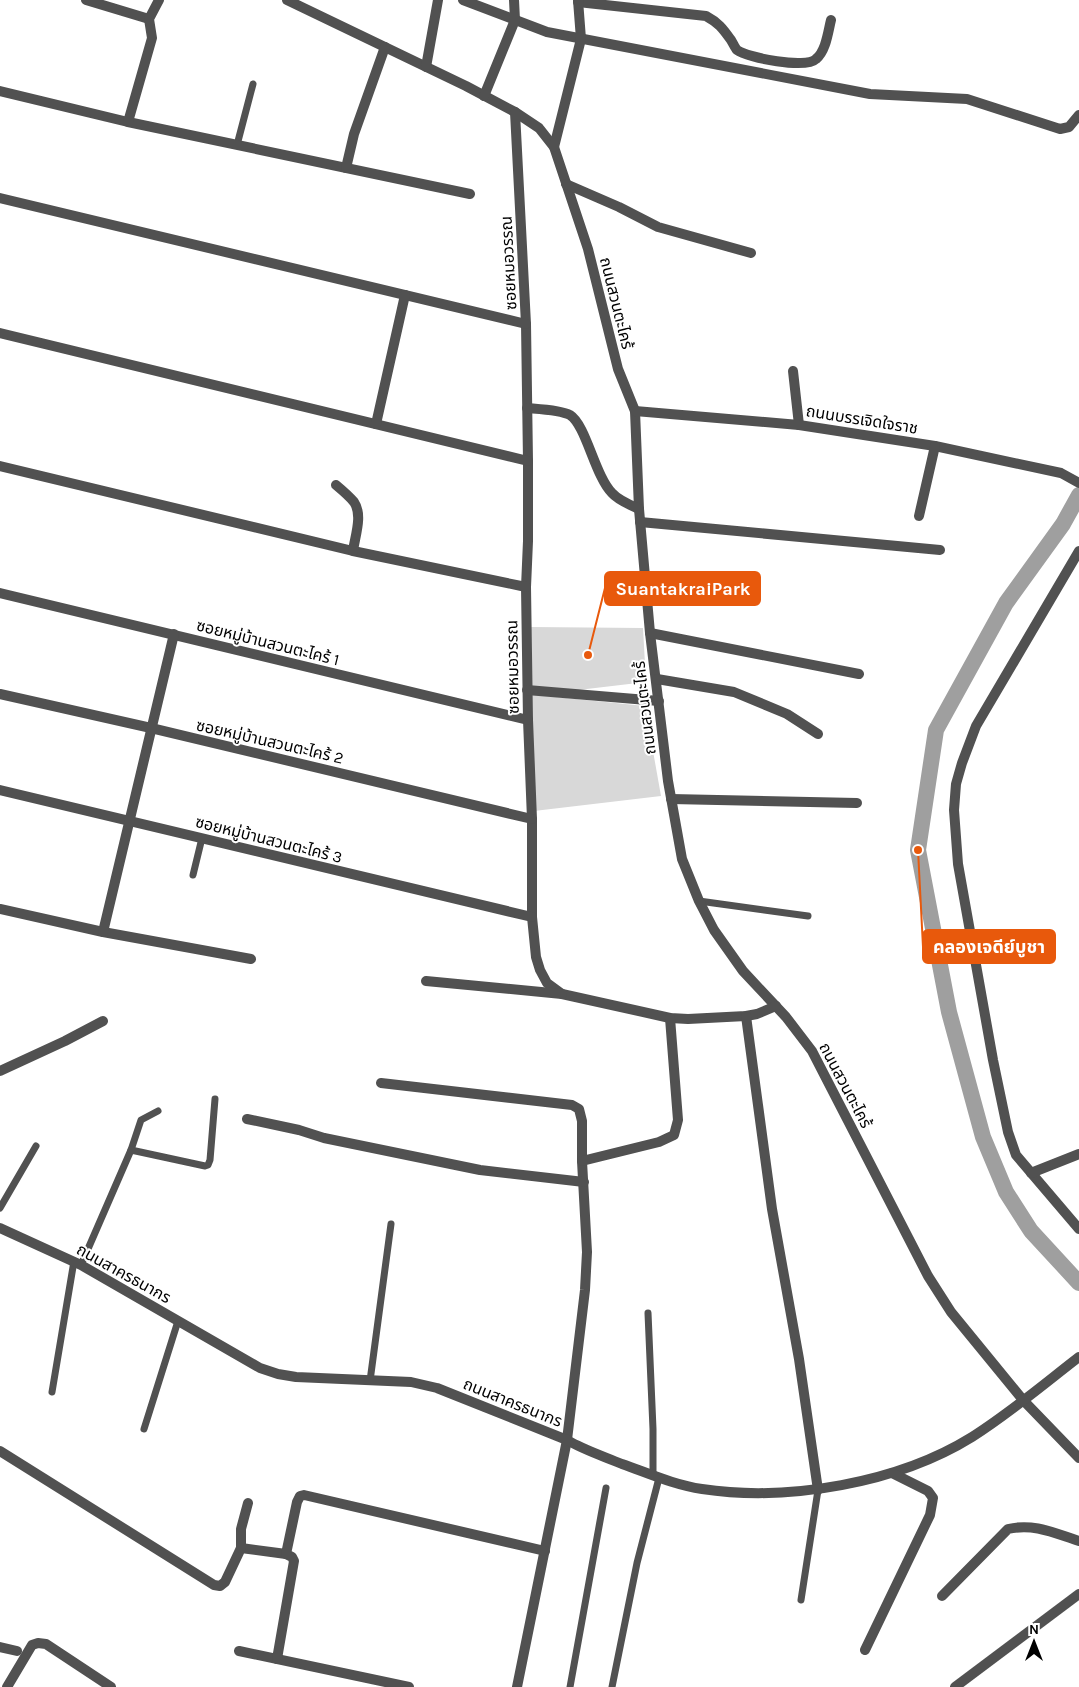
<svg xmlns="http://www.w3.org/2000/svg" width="1079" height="1687" viewBox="0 0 1079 1687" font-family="Karla,'Noto Sans Thai',sans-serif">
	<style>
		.green { fill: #d8d8d8 }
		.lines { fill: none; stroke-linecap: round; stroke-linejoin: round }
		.canal { stroke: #9f9f9f; stroke-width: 16 }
		.lane { stroke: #515151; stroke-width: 7 }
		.street { stroke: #515151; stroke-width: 10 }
		.labels { text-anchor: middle; stroke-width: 4; stroke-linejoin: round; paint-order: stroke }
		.street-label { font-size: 16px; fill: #000; stroke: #fff }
		.leader { fill: none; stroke: #e8590c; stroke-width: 2 }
		.callout-dot { fill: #e8590c; stroke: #fff; stroke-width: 2 }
		.callout { fill: #e8590c; stroke: #e8590c; stroke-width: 2 }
		.callout-label { font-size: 18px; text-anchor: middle; font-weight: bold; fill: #fff }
	</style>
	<rect width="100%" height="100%" fill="#fff"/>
	<path class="green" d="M531,627L643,628L646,682L536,695L645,706L661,796L534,811Z"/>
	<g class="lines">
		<path class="canal" d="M1079,495L1063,524L1006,603L936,730L918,850L949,1012L983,1137L1006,1192L1031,1231L1079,1283"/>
		<g class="lane">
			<path d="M237,145L253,84"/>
			<path d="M193,875L202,838"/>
			<path d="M699,901L808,916"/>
			<path d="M131,1150L141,1120L158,1111"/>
			<path d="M0,1208L36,1146"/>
			<path d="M81,1265L131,1150L205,1166L208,1165L210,1160L215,1099"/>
			<path d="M648,1313L653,1429V1475"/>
			<path d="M370,1381L391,1224"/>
			<path d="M52,1392L74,1261"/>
			<path d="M144,1429L178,1321"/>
			<path d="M801,1600L818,1490"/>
			<path d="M570,1687L606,1488"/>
			<path d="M612,1687L637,1563L659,1478"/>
		</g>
		<g class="street">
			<path d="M86,0L149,19"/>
			<path d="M287,0L466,86L515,112L539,128L554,147L588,249L618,369L635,411L639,509L650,633L668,781L682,859L699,901L714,930L743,971L786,1017L812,1051L928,1276L951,1312L1023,1400L1079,1458"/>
			<path d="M463,0L547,32L870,94L967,99L1060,129L1069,127L1079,115"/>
			<path d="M578,2L706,16C719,23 723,29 731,40C733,43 735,48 737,50C748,58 806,69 816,59C826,51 828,32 831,20"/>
			<path d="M426,67L438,0"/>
			<path d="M0,91L128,122L470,194"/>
			<path d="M484,96L515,20L514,0"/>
			<path d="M515,112L526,324L528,461V541L526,587L528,720L532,819V917L536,957L540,970L547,983L562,994L670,1018L688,1019L746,1016L757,1014L776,1006"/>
			<path d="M128,122L152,38L149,19L159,0"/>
			<path d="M554,147L581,39L578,0"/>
			<path d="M346,168L354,134L385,47"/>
			<path d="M566,184L619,207L658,227L751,253"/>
			<path d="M0,198L526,324"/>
			<path d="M0,333L528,461"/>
			<path d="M793,371L799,425"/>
			<path d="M527,408C538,409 561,410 570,415C586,425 595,476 612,493C618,500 630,505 639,509"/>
			<path d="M635,411L799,425L935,446L1061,473L1079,483"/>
			<path d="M376,424L405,295"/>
			<path d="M0,466L353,551L526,587"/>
			<path d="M336,485C342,490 349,496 354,502C363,515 355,536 353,551"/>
			<path d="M919,516L935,446"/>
			<path d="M640,522L940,550"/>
			<path d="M1079,551L976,726L962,763L956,784L954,810L958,864L993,1060L1008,1132L1016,1155L1079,1229"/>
			<path d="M0,593L528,720"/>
			<path d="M650,633L859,674"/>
			<path d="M657,679L734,692L787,714L818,734"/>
			<path d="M527,690L659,701"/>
			<path d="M0,694L151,728L532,819"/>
			<path d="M0,790L532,917"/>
			<path d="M671,799L857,803"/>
			<path d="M0,909L103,932L251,959"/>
			<path d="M103,932L174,634"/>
			<path d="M426,981L562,994"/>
			<path d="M746,1016L772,1209L799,1359L818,1490"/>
			<path d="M0,1071L65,1041L103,1021"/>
			<path d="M381,1083L572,1105L579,1109L582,1121V1161L587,1252L585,1290L567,1440L517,1687"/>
			<path d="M247,1119L299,1130L324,1138L480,1170L584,1182"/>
			<path d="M582,1161L659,1142L674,1135L678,1120L670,1018"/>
			<path d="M1031,1173L1079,1154"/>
			<path d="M0,1228L81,1265L260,1368L278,1374L296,1377L411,1382L437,1388L567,1440C584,1450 603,1456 622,1464C648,1473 674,1485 702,1489C788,1502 898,1483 972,1437C1010,1413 1044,1384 1079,1357"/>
			<path d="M0,1451L214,1585L220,1586L225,1582L241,1548L286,1554"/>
			<path d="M241,1548V1529L248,1503"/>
			<path d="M942,1596L1008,1529C1034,1523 1054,1533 1079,1541"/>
			<path d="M0,1647L17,1651"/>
			<path d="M865,1650L930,1515L933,1498L928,1491L892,1473"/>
			<path d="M239,1651L409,1687"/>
			<path d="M277,1659L294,1561L292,1557L286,1554L297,1502L300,1496L304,1495L545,1551"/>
			<path d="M7,1687L32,1645L38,1643L46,1644L111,1687"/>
			<path d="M955,1687L1079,1594"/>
		</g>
	</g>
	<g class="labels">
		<g class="street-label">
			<text transform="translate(508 263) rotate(-93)" y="6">ซอยหมอวรรณ</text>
			<text transform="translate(617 303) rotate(76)" y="6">ถนนสวนตะไคร้</text>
			<text transform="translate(862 419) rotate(9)" y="6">ถนนบรรเจิดใจราช</text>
			<text transform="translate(268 642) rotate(14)" y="6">ซอยหมู่บ้านสวนตะไคร้ 1</text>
			<text transform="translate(512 667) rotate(-91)" y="6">ซอยหมอวรรณ</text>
			<text transform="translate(644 708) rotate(-97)" y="6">ถนนสวนตะไคร้</text>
			<text transform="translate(270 741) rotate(13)" y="6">ซอยหมู่บ้านสวนตะไคร้ 2</text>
			<text transform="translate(269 839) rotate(14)" y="6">ซอยหมู่บ้านสวนตะไคร้ 3</text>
			<text transform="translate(846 1085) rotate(62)" y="6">ถนนสวนตะไคร้</text>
			<text transform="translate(124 1273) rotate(29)" y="6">ถนนสาครธนากร</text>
			<text transform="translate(513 1402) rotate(22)" y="6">ถนนสาครธนากร</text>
		</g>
	</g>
	<path class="leader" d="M588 655L605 588M918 850L923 947"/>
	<g class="callout-dot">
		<circle cx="588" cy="655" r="5"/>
		<circle cx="918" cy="850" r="5"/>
	</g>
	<g class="callout">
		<rect x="605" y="572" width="155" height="33" rx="5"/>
		<rect x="923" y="930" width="132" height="33" rx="5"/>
	</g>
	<g class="callout-label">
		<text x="683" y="595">SuantakraiPark</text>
		<text x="989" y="953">คลองเจดีย์บูชา</text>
	</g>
	<g transform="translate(1034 1642)" stroke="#ffffff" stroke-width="4" paint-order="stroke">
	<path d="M0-4L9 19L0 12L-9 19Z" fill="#000000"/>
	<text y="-8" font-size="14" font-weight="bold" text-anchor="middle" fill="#000000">N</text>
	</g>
</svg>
